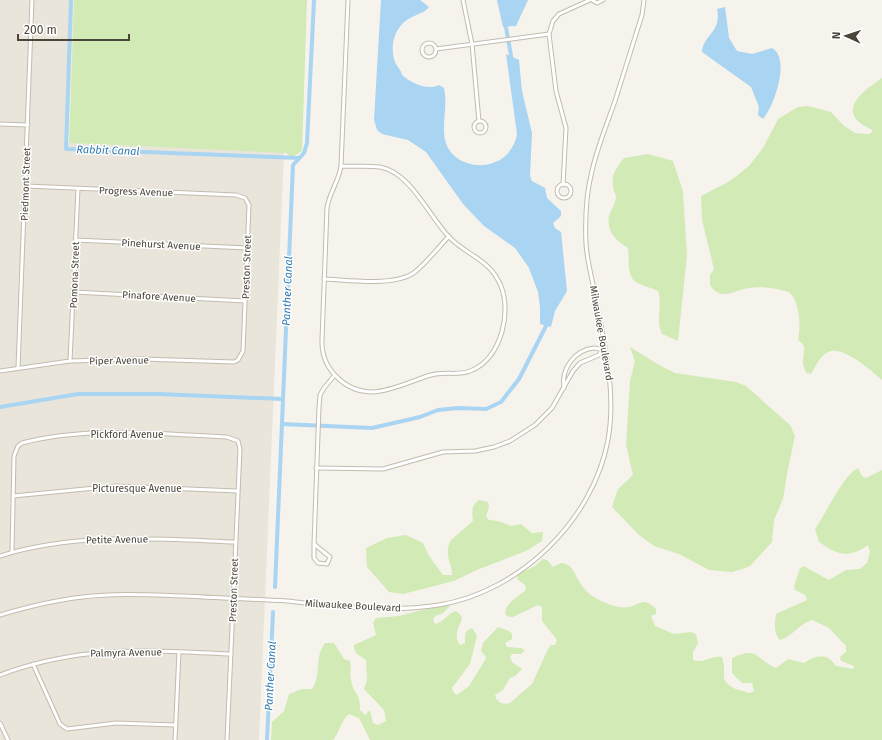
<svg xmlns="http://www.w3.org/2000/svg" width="882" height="740" viewBox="0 0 882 740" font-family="'Fira Sans',sans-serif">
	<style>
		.residential { fill: #eae5da }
		.green { fill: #d2eab5 }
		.water { fill: #a9d4f2 }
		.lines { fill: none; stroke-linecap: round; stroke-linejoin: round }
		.canal { stroke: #a9d4f2; stroke-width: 4 }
		.street-casing { stroke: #c2bbae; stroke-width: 5 }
		.street { stroke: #fff; stroke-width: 3 }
		.labels { text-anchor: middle; stroke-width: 3; stroke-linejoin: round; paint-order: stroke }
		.street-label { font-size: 10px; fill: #4b4439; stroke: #fff }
		.water-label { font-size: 11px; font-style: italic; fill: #2e7ab2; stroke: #fff }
	</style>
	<rect width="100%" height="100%" fill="#f6f3ec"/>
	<path class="residential" d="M0,0H74L68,143L284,152L259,740H0Z"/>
	<g class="green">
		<path d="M74,0H307L302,151L294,156H289L286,153L69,143Z"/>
		<path d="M882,78V380C871,371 844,345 828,352C819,357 816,366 811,374L806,373C805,370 804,367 803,364C802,353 809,347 798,340C801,326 800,302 789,292C776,288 763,286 749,288C734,290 721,302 710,285V275L714,269L702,220L701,196L730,181L749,166L763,148L778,119L798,107L808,106L831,112L843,125L855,133L869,134L873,131C868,127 861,125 857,120C842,104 871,86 882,78Z"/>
		<path d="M648,154L673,161L683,192L687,255L678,341L662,334C655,320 663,305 658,291C652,288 646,287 640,284C625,279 630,260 628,248C616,241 606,231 609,216C611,210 615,204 616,198C616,194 613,190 613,186C611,174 617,167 624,158Z"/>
		<path d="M630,347L659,365L675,373L736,382L746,386L790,425L795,436L787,474L783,499L774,520L772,542L750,566L742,569L732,572L709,570L679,554L654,546L639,535L612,507L618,489L633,475L626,445L630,381L635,361Z"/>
		<path d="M858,468L862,476L866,478L882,470V740H370L359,718L349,714C341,720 340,732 333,740H271L272,722L284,711L289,694L302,689H312C322,675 314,657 325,643H334L344,659L350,661C352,668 349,673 351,680C353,694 361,693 360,710L365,715L370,710L373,723L378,725L386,721L384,710L364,689L367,680L366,660C360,655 353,654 354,645L376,635L373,622L376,618L399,616L441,605L450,606L443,613L435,616L433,620L435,624C444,622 448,613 456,611L460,614L462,618C459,628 453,635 460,645L465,643C465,635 464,631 472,628L477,636L470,664L452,688L454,693L457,695L469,686L485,660L486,657L481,651L483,643L498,627L509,631L512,634V639L505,643L507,647L521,648L525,650L521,654H512L510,657L512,662L522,669L515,676L510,678L503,690L495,695C497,703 503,705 510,703L532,684L548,649L551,645H555L557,640L542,621V607L538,605L513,617H509L505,614C505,603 518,597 526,590L525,585L517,579L518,574L535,566L543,559L547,560L553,567L561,563C573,564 574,573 579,581C583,589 591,596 599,600C607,604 620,609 629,607C641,605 642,596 656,609V614L651,616L655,626L674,634L691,632L696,634L698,643L693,652V660C703,664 711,655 722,657L724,665V679C729,689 740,690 750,693L754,691L752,683H742L732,673V658C758,646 754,658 776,668L788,659L804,663C817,655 826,652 836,666L853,669L854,666L841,661L840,657L846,652V646L829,628L812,620C799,624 793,636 780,640C773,632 775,624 776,614L807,600L805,595L795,590L794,586L800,568L804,566L807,568L829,580L846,570L860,569L867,563L870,552L868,545C848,559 838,555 819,542L815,529C825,515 844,474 858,468Z"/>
		<path d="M479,500L488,502L489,507L486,516L489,520L498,521L511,526L521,524L532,533L543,532L542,541L526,551L479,569L454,581L403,594L389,592L367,567L366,548L387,538L406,535L423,543L429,556L443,575H452C452,561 443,556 451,540L473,521C472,511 471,506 479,500Z"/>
	</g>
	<g class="water">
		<path d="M381,0H420L429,7C425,13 417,14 410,18C395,26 389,45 395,62C397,67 401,69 402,75C411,83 427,91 439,85L444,88C450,114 432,145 462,161C473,166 484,167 495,162C507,158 515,146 517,134L506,54L519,60L522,91L532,133L530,176L532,181L545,188L547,198L561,211V216L553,223L555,228L561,232L567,291L555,311L551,327L540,324V307L538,292L529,268L520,255L515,248L484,226L463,204L426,152L408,140L382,134L377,130L374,120Z"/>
		<path d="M497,0H528L516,26L503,27Z"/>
		<path d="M725,7L729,38L737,51L752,54L772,48C791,58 774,107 763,119L758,115L759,107L751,87L702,52C703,35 722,32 717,9Z"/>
	</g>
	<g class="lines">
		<g class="canal">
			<path d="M71,0L66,149L299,158"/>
			<path d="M505,22L512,61"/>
			<path d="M0,407L78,394H158L283,399"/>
			<path d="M282,424L372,428L420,417L438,410L458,408L486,409L501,402L519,379L546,326V321"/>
			<path d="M275,587L293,165L304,153L307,143L314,0"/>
			<path d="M267,740L273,612"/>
		</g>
		<g class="street-casing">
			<g id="street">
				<path d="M463,0L472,44L479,121"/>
				<path d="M592,0L597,3L603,0"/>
				<circle cx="429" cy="50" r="7"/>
				<path d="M436,49L549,34"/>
				<circle cx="480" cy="127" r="6"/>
				<path d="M0,124L28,125"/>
				<path d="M341,166C353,166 367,166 380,167C410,172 429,216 449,237C464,253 487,259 498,280C514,307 502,360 470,371C458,376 444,371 431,375C413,380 393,391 373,392C345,392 321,369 322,340L327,208C329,193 339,181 341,166L348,0"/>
				<circle cx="564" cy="191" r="7"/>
				<path d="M563,185L566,128L556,91L549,34L553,21L559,14L590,0"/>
				<path d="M76,240L247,248"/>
				<path d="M324,279C349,280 395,287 415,272C427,262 438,248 449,236"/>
				<path d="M74,292L245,301"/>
				<path d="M70,361L78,189"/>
				<path d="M18,368L32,0"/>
				<path d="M0,371L70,361L142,359L234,362L238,360L243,351L249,205L245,198L236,195L26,186"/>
				<path d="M564,388C561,369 574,350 594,348C598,348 600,350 604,350"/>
				<path d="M316,468L383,469L443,452L475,451L494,447L510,441L535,425L552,408L573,371L580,363L599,355L602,350"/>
				<path d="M13,496L116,486L237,491"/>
				<path d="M314,544V558L318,563L327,564L330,557L314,544L319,407L320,395L324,388L334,376"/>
				<path d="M12,552L14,456L18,446L22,443C88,426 160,434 227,437L238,441L240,449L227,740"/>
				<path d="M0,556C76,532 157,539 235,542"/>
				<path d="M0,615C27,607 54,600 83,597C117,593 151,595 185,596C219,598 253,599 287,601C337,606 389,613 439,605C519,592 593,521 608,440C617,389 603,339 594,289C591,275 587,259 586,244C585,221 586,194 592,171C597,148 607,124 615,101C624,72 633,44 642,15L644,0"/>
				<path d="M33,664L60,724L67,729L116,723L175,725"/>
				<path d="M0,675C81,645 147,650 231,654"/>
				<path d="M0,723L8,740"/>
				<path d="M175,740L179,652"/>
			</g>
		</g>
		<use href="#street" class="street"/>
	</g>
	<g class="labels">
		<g class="street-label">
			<text transform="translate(25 184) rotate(-88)" y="4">Piedmont Street</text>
			<text transform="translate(136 191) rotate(2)" y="4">Progress Avenue</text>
			<text transform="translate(161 244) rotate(3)" y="4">Pinehurst Avenue</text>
			<text transform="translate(246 267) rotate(-88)" y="4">Preston Street</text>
			<text transform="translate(74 275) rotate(-88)" y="4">Pomona Street</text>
			<text transform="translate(159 296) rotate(3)" y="4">Pinafore Avenue</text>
			<text transform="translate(602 333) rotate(80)" y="4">Milwaukee Boulevard</text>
			<text transform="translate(119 360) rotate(-1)" y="4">Piper Avenue</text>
			<text x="127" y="438">Pickford Avenue</text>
			<text x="137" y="492">Picturesque Avenue</text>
			<text transform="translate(117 539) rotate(-1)" y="4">Petite Avenue</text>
			<text transform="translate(233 590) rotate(-88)" y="4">Preston Street</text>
			<text transform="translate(353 605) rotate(3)" y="4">Milwaukee Boulevard</text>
			<text transform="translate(126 652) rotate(-1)" y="4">Palmyra Avenue</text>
		</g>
		<g class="water-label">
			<text transform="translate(108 150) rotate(2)" y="4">Rabbit Canal</text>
			<text transform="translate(287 291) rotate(-88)" y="4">Panther Canal</text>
			<text transform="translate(270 676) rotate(-87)" y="4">Panther Canal</text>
		</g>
	</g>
	<g transform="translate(846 36) rotate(273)" stroke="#ffffff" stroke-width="3" paint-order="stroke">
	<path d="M0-3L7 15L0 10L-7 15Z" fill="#4b4439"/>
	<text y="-6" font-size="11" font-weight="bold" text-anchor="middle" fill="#4b4439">N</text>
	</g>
	<path d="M18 34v6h111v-6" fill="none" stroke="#4b4439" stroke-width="2"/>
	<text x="24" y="34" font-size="12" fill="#4b4439" stroke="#ffffff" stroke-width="3" paint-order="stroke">200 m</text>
</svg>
